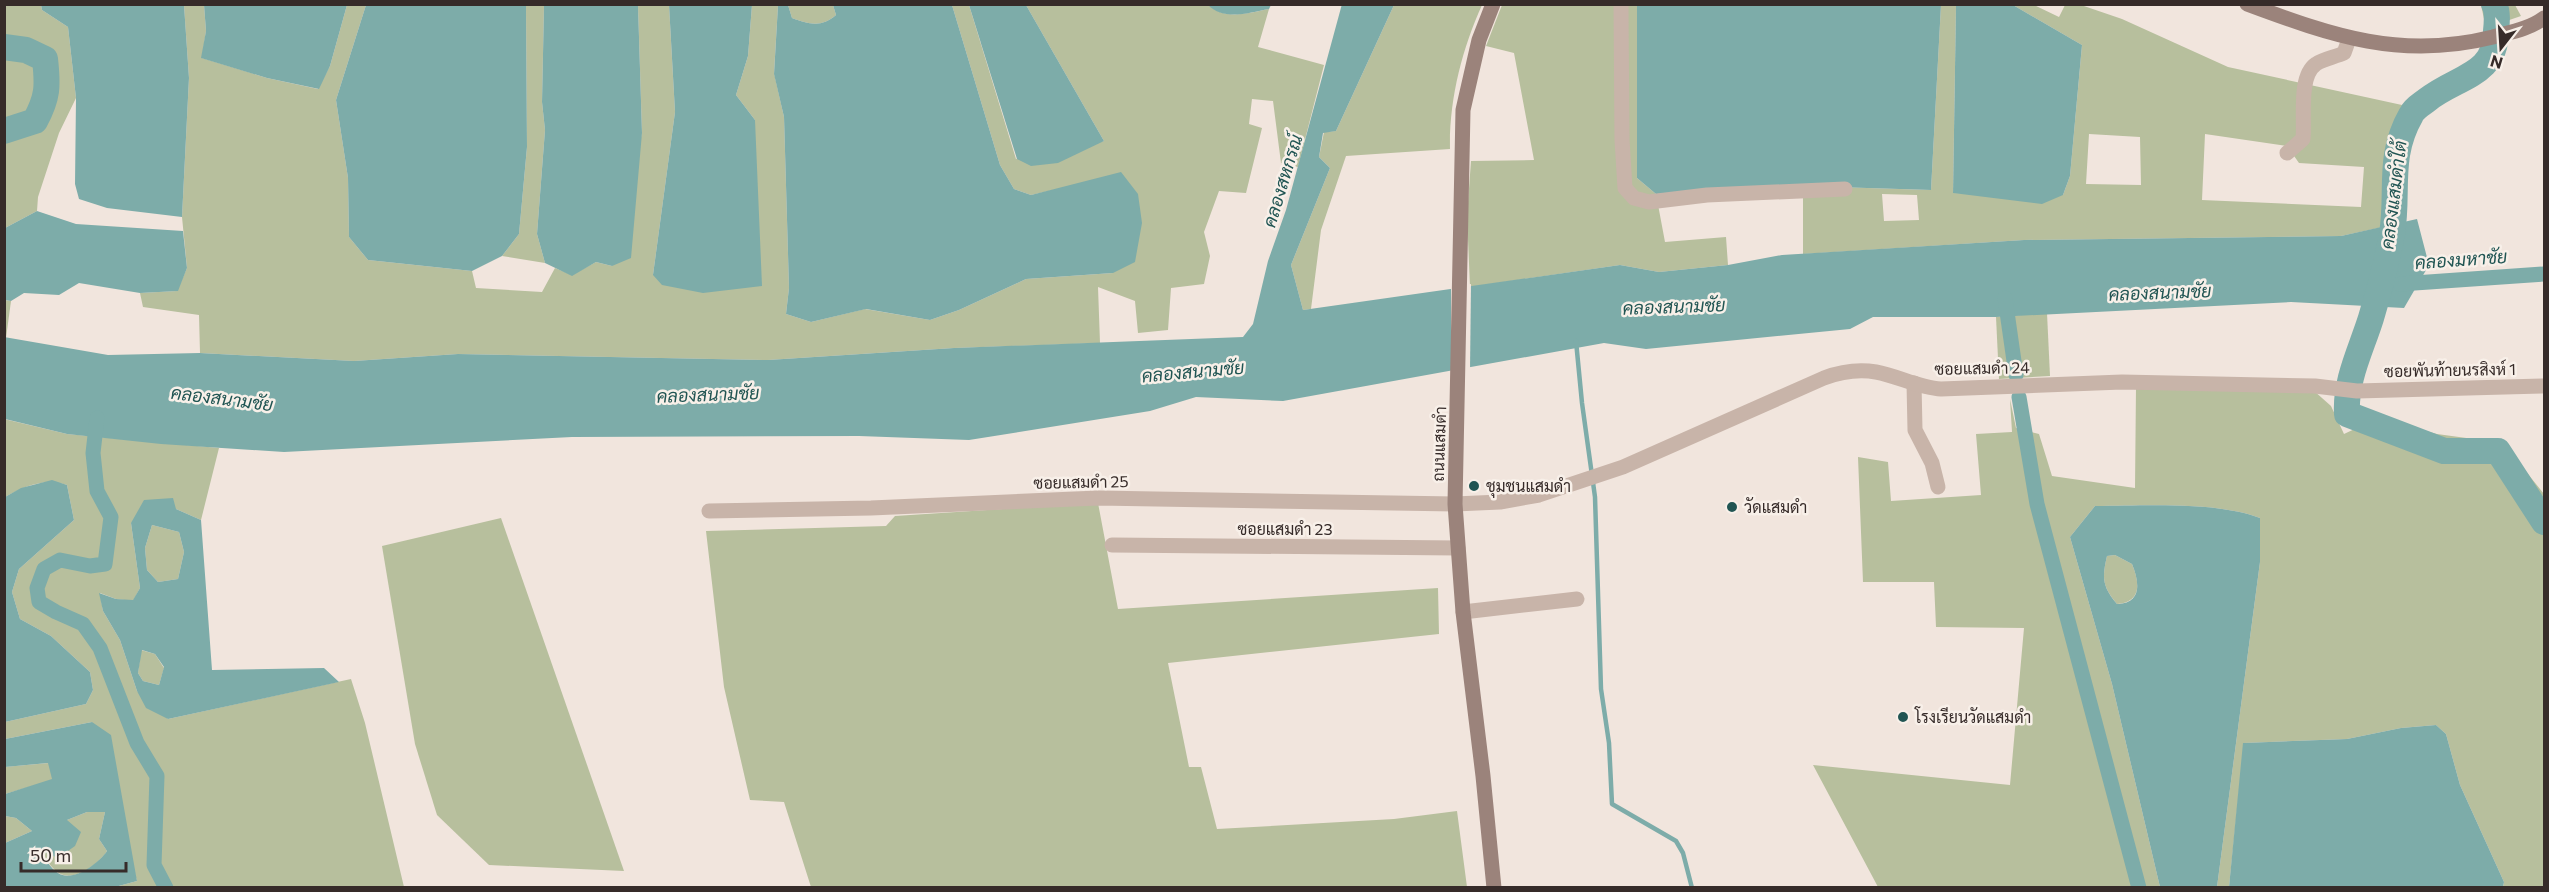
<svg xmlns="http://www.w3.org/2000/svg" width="2549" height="892" viewBox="0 0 2549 892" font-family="Commissioner,Sarabun,sans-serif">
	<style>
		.green { fill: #b7bf9d; fill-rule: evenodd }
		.water { fill: #7daca9; fill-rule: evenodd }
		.pier { fill: #f1e5dd }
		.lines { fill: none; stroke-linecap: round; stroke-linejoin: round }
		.stream { stroke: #7daca9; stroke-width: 4.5 }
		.canal { stroke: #7daca9; stroke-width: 15 }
		.river { stroke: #7daca9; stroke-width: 26 }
		.street { stroke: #c8b4a9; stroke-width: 15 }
		.secondary { stroke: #9b837b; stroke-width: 15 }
		.poi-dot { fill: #215553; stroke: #f8f0e9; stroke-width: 2 }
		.labels { text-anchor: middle; stroke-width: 5; stroke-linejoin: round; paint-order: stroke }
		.street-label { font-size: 16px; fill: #362b29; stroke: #f8f0e9 }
		.poi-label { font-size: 16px; fill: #362b29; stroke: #f8f0e9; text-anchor: start }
		.water-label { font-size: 18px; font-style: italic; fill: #215553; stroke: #f8f0e9 }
	</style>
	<rect width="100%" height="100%" fill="#f1e5dd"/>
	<g class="green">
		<path d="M1208,4C1224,21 1248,13 1269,9L1258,47L1324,65L1298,167L1281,163L1273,101L1252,99L1249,124L1262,128L1246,193L1219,191L1204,232L1210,256L1204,284L1171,288L1168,330L1138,333L1135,301L1098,287L1100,343L954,348L768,360L458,354L354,361L200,353L199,315L143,307L140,293L177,291L187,268L182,217L189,78L184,5H204L206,31L202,58L267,78L318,89L330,66L347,5H366L336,100L348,178L349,237L368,260L472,271L476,288L542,292L555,268L572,275L596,262L612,266L642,133L638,5H669L675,112L653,275L755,120L736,95L748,56L752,5H778L774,73L784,117L789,288L786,314L811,322L865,309L930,320L959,310L1026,279L1113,273L1062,188L1031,195L1014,189L1000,165L952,5H969L1016,159L1104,141L1026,5Z"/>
		<path d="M5,5H41L42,10L68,27L76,98L59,133L38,197L37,211L5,228Z"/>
		<path d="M526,5H544L542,102L545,130L537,234L545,263L502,256L519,234L527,147Z"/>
		<path d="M788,5H833L836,15C821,28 809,24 792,18Z"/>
		<path d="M1394,5H1482C1462,49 1449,100 1450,149L1346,156L1321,230L1311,309L1303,310L1291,265L1330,168L1319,157L1324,132L1336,131Z"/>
		<path d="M1502,5H1637V178L1656,194L1665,242L1726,237L1728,265L1659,272L1620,265L1470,287L1467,216L1471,161L1534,160L1514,53L1486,46Z"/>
		<path d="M1941,5H1956L1953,193L2063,195L2070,176L2082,45L2013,5H2034L2059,17L2065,5H2081L2122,19L2228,67L2402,105L2384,162L2383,227L2341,236L2024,240L1803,254V186L1931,190ZM2089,134L2140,137L2141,185L2086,184ZM2205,134L2287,146L2299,163L2364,167L2361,207L2202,200ZM1882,194L1917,195L1919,220L1884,221Z"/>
		<path d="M2481,5H2515L2521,16L2486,28Z"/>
		<path d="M4,300L11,301L6,338L4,337Z"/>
		<path d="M2047,313L2050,376L1999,379L1996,317Z"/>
		<path d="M2136,387L2313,390L2331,406L2344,434L2378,418L2437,434L2503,443L2544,494V887H2503L2504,882L2460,785L2446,734L2436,725L2401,728L2347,739L2244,743L2229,887H2217L2260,562V518C2215,501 2144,506 2095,506L2070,537L2112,684L2160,887H1878L1813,765L2010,785L2024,628L1936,627L1934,582H1863L1858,457L1888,462L1891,501L1981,495L1976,434L2012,432L2010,399L2016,428L2039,434L2052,476L2135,488Z"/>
		<path d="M4,419L67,434L219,448L201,520L176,509L131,523L140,588L133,601L116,599L100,593L103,611L120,640L137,691L168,719L351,679L365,723L404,887H115L137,881L92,722L5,739V722L86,704L93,690L90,672L51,636L20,619L12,592L19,569L74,520L67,485C44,478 25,486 5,497Z"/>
		<path d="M1098,503L1118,609L1438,588L1439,634L1168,663L1189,767H1201L1217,829L1394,819L1457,811L1467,887H811L784,802L750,800L724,687L706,531L886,526L895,516Z"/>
		<path d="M501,518L624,871L489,865L437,815L415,744L382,546Z"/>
		<path d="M152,525L179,532L184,552L178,579L158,582L147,570L145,548Z"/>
		<path d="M2115,555L2132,564C2139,581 2143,602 2117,604C2102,586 2102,578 2107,556Z"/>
		<path d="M141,650L155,654L164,668L159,685L143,681L138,673Z"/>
		<path d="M49,763L53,780L5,794L4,767Z"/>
		<path d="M87,812H105L99,839L107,851C99,864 71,885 56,871C49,865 44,856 38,849L67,820Z"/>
		<path d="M5,816L16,818L32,831L5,843Z"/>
	</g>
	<g class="water">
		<path d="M1342,4L1394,5L1336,131L1323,133L1319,157L1330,168L1291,265L1303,310L1620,265L1659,272L1728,265L1782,255L2024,240L2341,236L2417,219L2429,265L2404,308L2291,302L1996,317H1873L1850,329L1646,349L1604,343L1283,401L1196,397L1150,411L969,440L859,436L572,437L284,452L161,444L67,434L5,419L4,337L108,355L200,353L354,361L458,354L768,360L954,348L1243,337L1253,324L1268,261L1286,210Z"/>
		<path d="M41,5H184L189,78L182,217L107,208L79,199L75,184L76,98L68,27L42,10Z"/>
		<path d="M204,5V4L347,5L330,66L319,89L267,78L201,58L206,31Z"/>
		<path d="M366,5H526L527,147L519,234L502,256L472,271L368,260L349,237L348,178L336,100Z"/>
		<path d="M544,5H638L642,133L631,258L612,266L596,262L572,276L545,263L537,234L545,130L542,102Z"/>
		<path d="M669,5H752L748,56L736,95L755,120L762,286L703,293L662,285L653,275L675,112Z"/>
		<path d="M778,5H788L792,18C809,24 821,28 836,15L833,5H952L1000,165L1014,189L1031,195L1121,172L1138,194L1142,223L1135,262L1113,273L1026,279L959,310L930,320L866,309L811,322L786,314L789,288L784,117L774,74Z"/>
		<path d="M969,5H1026L1104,141L1058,163L1031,166L1017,159Z"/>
		<path d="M1208,5H1271L1269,9C1248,13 1224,21 1208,5Z"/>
		<path d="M1637,5H1941L1931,190L1803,186L1656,194L1637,178Z"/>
		<path d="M1956,5H2013L2082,45L2070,176L2063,195L2042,204L1953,193Z"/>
		<path d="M37,211L76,224L183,231L187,268L178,291L140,293L79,283L59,295L24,293L11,301L5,300V228Z"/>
		<path d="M52,480L67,485L74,520L19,569L12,592L20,619L51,636L90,672L93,690L86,704L5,722V497L21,488Z"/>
		<path d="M173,498L176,509L201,520L212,670L324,668L339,682L168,719L146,708L137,691L120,640L103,611L99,593L116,599L133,600L140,588L131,523L144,500ZM152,525L179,532L184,552L178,579L158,582L147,570L145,548ZM142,650L155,654L164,667L159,685L143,681L138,673Z"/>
		<path d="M2095,506C2144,506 2215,501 2260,518V562L2217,887H2160L2112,684L2070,537ZM2115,555L2132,564C2139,581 2143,603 2117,604C2102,586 2102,578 2107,556Z"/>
		<path d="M92,722L111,735L137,881L115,887H5V843L32,831L16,818L5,816V794L52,779L48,763L5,767V739ZM87,812H105L99,839L107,851C99,863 73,883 58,873C51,869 44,857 39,850L58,858L75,846L81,832L67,820Z"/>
		<path d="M2436,725L2446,734L2460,785L2504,882L2503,887H2229L2243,743L2347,739L2401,728Z"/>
	</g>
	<path class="pier" d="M1471,284L1470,370L1451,373V287Z"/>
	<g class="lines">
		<path class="stream" d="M1576,341L1582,403L1595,497L1601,689L1609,743L1612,804L1676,841L1683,853L1692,888"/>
		<g class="canal">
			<path d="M2400,284L2544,274"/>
			<path d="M2005,298L2016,375"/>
			<path d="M2019,397L2037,504L2139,888"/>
			<path d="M97,418L93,453L97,491L111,517L105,564L90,566L60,560L44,569L37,588L39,602L56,612L83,624L100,648L137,743L157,776L154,865L166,888"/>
		</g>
		<g class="river">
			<path d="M2494,4C2498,12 2497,22 2496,31C2496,76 2457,76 2427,100C2422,104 2414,108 2411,115C2387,157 2399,191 2392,234C2387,262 2379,291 2371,318C2361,350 2345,380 2347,414L2444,451H2498L2544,522"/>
			<path d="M4,47L26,50L45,59C48,86 48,97 35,121L4,131"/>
		</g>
		<g class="street">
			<path d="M1621,4L1622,140L1625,188L1634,198L1649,202L1707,195L1845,189"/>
			<path d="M2287,153L2303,139C2305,119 2298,76 2316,64C2323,59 2335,57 2344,53L2349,39"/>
			<path d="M1914,383L1915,430L1932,463L1938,487"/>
			<path d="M709,511L871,508L1098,498L1455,504L1500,502L1539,495L1623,467L1824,378C1840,372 1858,369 1876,372C1898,376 1919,388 1941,389L2122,382L2315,386L2357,391L2544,386"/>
			<path d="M1112,545L1458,548"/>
			<path d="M1463,612L1577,599"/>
		</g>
		<g class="secondary">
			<path d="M1493,4L1479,40L1463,110L1455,504L1463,612L1483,776L1494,888"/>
			<path d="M2247,4C2333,36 2401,60 2493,37C2511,32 2529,29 2544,18"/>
		</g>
	</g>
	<g class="poi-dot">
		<circle cx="1474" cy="486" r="6"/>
		<circle cx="1732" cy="507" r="6"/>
		<circle cx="1903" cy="717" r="6"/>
	</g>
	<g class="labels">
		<g class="street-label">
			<text transform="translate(1982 368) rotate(-1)" y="6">ซอยแสมดำ 24</text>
			<text transform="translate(2450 370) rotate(-1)" y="6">ซอยพันท้ายนรสิงห์ 1</text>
			<text transform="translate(1439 444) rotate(-88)" y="6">ถนนแสมดำ</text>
			<text transform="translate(1081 482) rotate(-1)" y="6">ซอยแสมดำ 25</text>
			<text x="1285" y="535">ซอยแสมดำ 23</text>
		</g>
		<g class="poi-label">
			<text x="1486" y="492">ชุมชนแสมดำ</text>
			<text x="1744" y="513">วัดแสมดำ</text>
			<text x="1915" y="723">โรงเรียนวัดแสมดำ</text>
		</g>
		<g class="water-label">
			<text transform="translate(1283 181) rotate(-73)" y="6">คลองสหกรณ์</text>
			<text transform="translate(2394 195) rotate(-83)" y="6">คลองแสมดำใต้</text>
			<text transform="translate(2461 260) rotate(-4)" y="6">คลองมหาชัย</text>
			<text transform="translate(2160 293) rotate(-2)" y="6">คลองสนามชัย</text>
			<text transform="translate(1674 307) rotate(-2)" y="6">คลองสนามชัย</text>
			<text transform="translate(1193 372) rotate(-5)" y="6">คลองสนามชัย</text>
			<text transform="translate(708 395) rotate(-2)" y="6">คลองสนามชัย</text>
			<text transform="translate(222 399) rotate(7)" y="6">คลองสนามชัย</text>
		</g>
	</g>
	<rect width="2549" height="892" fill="none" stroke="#362b29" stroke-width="12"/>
	<g transform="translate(2501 48) rotate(197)" stroke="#f8f0e9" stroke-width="4.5" paint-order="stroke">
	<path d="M0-4.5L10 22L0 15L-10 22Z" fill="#362b29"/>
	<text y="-9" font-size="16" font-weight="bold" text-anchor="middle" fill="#362b29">N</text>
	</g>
	<path d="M21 862v9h105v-9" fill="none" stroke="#362b29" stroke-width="3"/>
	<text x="30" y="862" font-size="18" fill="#362b29" stroke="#f8f0e9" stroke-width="4.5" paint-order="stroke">50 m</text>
</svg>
